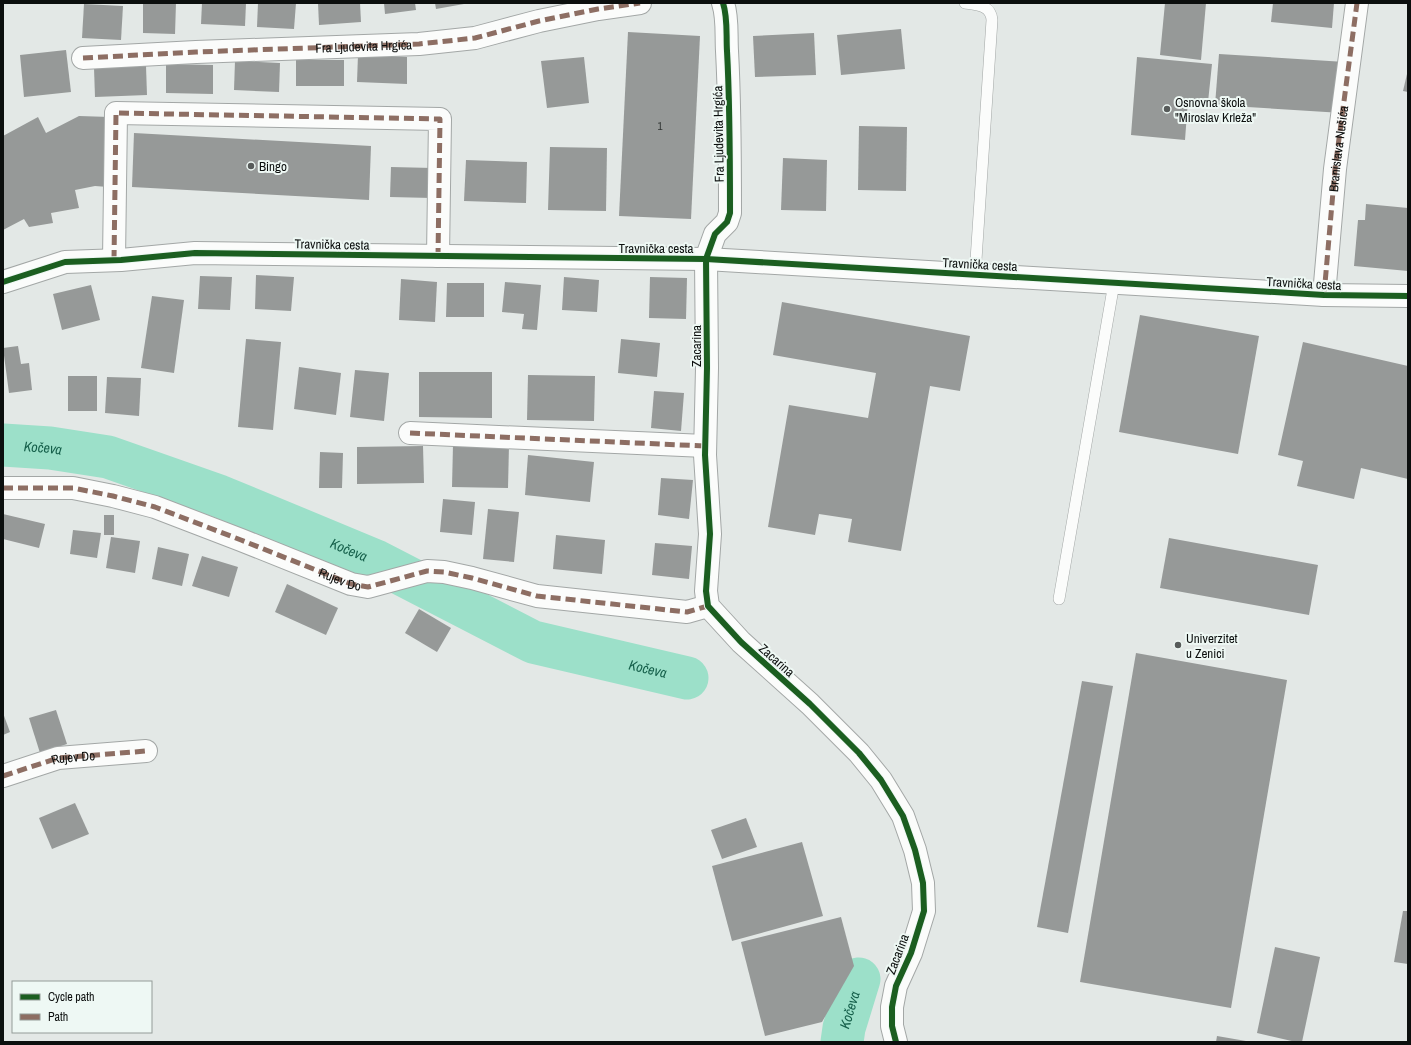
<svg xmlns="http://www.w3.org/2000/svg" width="1411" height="1045" viewBox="0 0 1411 1045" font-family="'Archivo Narrow',sans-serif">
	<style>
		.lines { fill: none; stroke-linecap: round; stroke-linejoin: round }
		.river { stroke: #9ce0c9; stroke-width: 43 }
		.building { fill: #969998 }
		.lane-casing { stroke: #a3a7a6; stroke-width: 12 }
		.street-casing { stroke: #a3a7a6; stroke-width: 24 }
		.secondary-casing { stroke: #a3a7a6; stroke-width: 24 }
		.lane { stroke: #fbfcfb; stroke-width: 11 }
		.street { stroke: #fbfcfb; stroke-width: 22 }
		.secondary { stroke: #fbfcfb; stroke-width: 22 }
		.quiet { stroke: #8d6e63; stroke-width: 5; stroke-dasharray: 10 5; stroke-linecap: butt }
		.cycleway-casing { stroke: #eef8f4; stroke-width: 8 }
		.cycleway { stroke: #1b5e20; stroke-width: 6 }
		.poi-dot { fill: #575b5a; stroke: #eef8f4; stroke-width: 1.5 }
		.labels { text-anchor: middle; stroke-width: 4; stroke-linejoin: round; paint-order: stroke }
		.number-label { font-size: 11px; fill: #2e3230 }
		.street-label { font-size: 13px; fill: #0c0f0e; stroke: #eef8f4 }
		.poi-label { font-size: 13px; fill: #0c0f0e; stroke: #eef8f4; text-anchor: start }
		.water-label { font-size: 14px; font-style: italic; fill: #16604b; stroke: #eef8f4 }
	</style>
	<rect width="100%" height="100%" fill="#e3e8e6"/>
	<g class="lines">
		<g class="river">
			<path id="s1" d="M3,445L50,448L108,457L219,496L376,561L533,642L687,678"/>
			<path id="s2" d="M842,1042L844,1028L859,979"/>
		</g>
	</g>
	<g class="building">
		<path d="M143,3H176L175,34L143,33Z"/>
		<path d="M202,3H246L245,26L201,24Z"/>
		<path d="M258,3H296L294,29L257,27Z"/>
		<path d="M318,3H360L361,22L319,25Z"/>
		<path d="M384,3H415L416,10L385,14Z"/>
		<path d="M435,3H463L464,4L436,9Z"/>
		<path d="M1165,3H1206L1201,60L1160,55Z"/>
		<path d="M1273,3H1334L1332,28L1271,22Z"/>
		<path d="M84,4L123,6L121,40L82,38Z"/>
		<path d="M901,29L905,69L841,75L837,35Z"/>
		<path d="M628,32L700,36L691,219L619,216Z"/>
		<path d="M814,33L816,75L755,77L753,36Z"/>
		<path d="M66,50L71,92L24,97L20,55Z"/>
		<path d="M1219,54L1345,62L1342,113L1215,105Z"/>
		<path d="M358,55L407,57V84L357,82Z"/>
		<path d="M584,57L589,103L547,108L541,61Z"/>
		<path d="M1137,57L1212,64L1208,102L1188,100L1185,140L1131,135Z"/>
		<rect x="296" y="60" width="48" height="26"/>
		<path d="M235,61L280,63L279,92L234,90Z"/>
		<path d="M166,64L213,65V94L166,93Z"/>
		<path d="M146,66L147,95L95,97L94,68Z"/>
		<path d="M1407,74H1408V92L1403,91Z"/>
		<path d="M79,116L110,117L108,187L95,186L75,190L79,208L51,213L53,223L29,227L24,219L3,230V136L38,117L46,133Z"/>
		<path d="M859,126L907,127L906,191L858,190Z"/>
		<path d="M134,133L371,146L369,200L132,187Z"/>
		<path d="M550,147L607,148L606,211L548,210Z"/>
		<path d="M783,158L827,160L826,211L781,210Z"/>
		<path d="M466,160L527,162L526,203L464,201Z"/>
		<path d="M391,167L433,168L432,198L390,197Z"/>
		<path d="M1366,204L1408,208V271L1354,266L1358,220H1365Z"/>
		<path d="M256,275L294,277L291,311L255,309Z"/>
		<path d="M200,276L232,277L230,310L198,309Z"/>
		<path d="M564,277L599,280L597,312L562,310Z"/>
		<path d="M650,277L687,278L686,319L649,318Z"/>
		<path d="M401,279L437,282L435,322L399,320Z"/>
		<path d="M505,282L541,285L537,330L522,329L524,314L502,312Z"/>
		<path d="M447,283H484V317H446Z"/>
		<path d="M91,285L100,320L62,330L53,294Z"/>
		<path d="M152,296L184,300L174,373L141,368Z"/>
		<path d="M782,302L970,336L960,391L930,386L901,551L848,542L852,519L819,514L815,535L768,527L789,405L868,418L876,373L773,355Z"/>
		<path d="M1140,315L1259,336L1238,454L1119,432Z"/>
		<path d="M246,339L281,342L273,430L238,427Z"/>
		<path d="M621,339L660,343L657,377L618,373Z"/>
		<path d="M1303,342L1408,366V479L1361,468L1354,499L1297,486L1303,461L1278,455Z"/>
		<path d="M18,346L21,364L29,363L32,390L9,393L3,348Z"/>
		<path d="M299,367L341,373L336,415L294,409Z"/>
		<path d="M355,370L389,373L384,421L350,417Z"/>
		<path d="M419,372H492V418L419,417Z"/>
		<path d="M528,375L595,376L594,421L527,420Z"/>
		<rect x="68" y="376" width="29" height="35"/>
		<path d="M107,377L141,378L139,416L105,413Z"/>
		<path d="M654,391L684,393L681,431L651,428Z"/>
		<path d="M453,445H509L508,488L452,487Z"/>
		<path d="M423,446L424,483L357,484V447Z"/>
		<path d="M320,452L343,453L342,488H319Z"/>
		<path d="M528,455L594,462L590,502L525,495Z"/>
		<path d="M661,478L693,480L689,519L658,515Z"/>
		<path d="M443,499L475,502L472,535L440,532Z"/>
		<path d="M488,509L519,512L514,562L483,559Z"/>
		<path d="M3,514L45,524L39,548L3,539Z"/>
		<rect x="104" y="515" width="10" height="20"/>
		<path d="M73,530L101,533L97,558L70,554Z"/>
		<path d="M556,535L605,540L602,574L553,569Z"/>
		<path d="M111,537L140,541L135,573L106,568Z"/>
		<path d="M1169,538L1318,565L1309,615L1160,588Z"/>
		<path d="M655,543L692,546L689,579L652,575Z"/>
		<path d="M158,547L189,554L182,586L152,579Z"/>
		<path d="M202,556L238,567L229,597L192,586Z"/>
		<path d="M287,584L338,608L326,635L275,612Z"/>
		<path d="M419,609L451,628L437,652L405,633Z"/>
		<path d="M1136,653L1287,680L1231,1008L1080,982Z"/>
		<path d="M1082,681L1113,686L1068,933L1037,927Z"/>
		<path d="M56,710L67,744L40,753L29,718Z"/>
		<path d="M3,713L10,732L3,735Z"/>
		<path d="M75,803L89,834L52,849L39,818Z"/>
		<path d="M746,818L757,847L722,859L711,830Z"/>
		<path d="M802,842L823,916L732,941L712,866Z"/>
		<path d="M1403,911H1408V964L1394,962Z"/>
		<path d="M841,917L854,966L822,1022L765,1036L741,942Z"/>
		<path d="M1275,947L1320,957L1302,1042H1296L1257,1033Z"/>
		<path d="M1217,1036L1246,1041V1042H1216Z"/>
	</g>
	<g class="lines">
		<g class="lane-casing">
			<g id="lane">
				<path d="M965,3C977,5 991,5 992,20L975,275"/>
				<path d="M1059,599L1114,283"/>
			</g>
		</g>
		<g class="street-casing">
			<g id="street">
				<path d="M723,3C728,18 726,35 727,51C730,105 730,159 730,213L727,222L715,234L706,259L707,368L705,455L710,534L706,591L708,606L741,642L810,704L859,753L881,780L903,816L915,850L923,883L924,911L911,953L896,986L892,1007V1026L896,1042"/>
				<path id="s3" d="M83,58L196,52L419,44L475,38L539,21L598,9L640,3"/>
				<path d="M114,260L116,113L440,119L438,256"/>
				<path id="s4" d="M1324,295L1335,169L1357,3"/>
				<path d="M410,433L705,446"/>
				<path d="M3,488H73L113,496L155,507L241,540L351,584L368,587L427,571L444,572L472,578L537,596L687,612L708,606"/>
				<path d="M3,776L58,758L146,751"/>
			</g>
		</g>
		<g class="secondary-casing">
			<path id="secondary" d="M3,282L65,262L121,260L195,253L706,259L1324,295L1408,296"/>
		</g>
		<use href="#lane" class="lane"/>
		<use href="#street" class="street"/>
		<use href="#secondary" class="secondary"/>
		<g class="quiet">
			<path d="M83,58L196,52L419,44L475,38L539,21L598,9L640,3"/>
			<path d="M114,260L116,113L440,119L438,256"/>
			<path d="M1324,295L1335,169L1357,3"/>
			<path d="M410,433L705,446"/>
			<path id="s5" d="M3,488H73L113,496L155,507L241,540L351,584L368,587L427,571L444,572L472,578L537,596L687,612L708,606"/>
			<path id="s6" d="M3,776L58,758L146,751"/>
		</g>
		<g class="cycleway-casing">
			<g id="cycleway">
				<path d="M723,3C728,18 726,35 727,51C730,105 730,159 730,213L727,222L715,234L706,259L707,368L705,455L710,534L706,591L708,606L741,642L810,704L859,753L881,780L903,816L915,850L923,883L924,911L911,953L896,986L892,1007V1026L896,1042"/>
				<path d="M3,282L65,262L121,260L195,253L706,259L1324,295L1408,296"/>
			</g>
		</g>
		<use href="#cycleway" class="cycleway"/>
	</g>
	<g class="poi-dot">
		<circle cx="1167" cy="109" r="4"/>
		<circle cx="251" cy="166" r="4"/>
		<circle cx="1178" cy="645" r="4"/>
	</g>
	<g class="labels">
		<g class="number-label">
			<text x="660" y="130">1</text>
		</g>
		<g class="street-label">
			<text dy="5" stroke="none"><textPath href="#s3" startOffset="281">Fra Ljudevita Hrgića</textPath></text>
			<text transform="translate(718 134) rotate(-91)" y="5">Fra Ljudevita Hrgića</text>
			<text dy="5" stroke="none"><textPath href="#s4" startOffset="147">Branislava Nušića</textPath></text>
			<text transform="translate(332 244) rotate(1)" y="5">Travnička cesta</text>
			<text x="656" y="253">Travnička cesta</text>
			<text transform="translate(980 264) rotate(3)" y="5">Travnička cesta</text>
			<text transform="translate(1304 283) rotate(3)" y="5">Travnička cesta</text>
			<text transform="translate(696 346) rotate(-90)" y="5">Zacarina</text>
			<text dy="5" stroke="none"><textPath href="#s5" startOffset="353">Rujev Do</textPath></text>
			<text transform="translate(777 660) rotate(42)" y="5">Zacarina</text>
			<text dy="5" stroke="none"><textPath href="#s6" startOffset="73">Rujev Do</textPath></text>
			<text transform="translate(897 954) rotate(-69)" y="5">Zacarina</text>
		</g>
		<g class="poi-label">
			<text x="1175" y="107">Osnovna škola<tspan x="1175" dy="15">"Miroslav Krleža"</tspan></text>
			<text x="259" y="171">Bingo</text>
			<text x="1186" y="643">Univerzitet<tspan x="1186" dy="15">u Zenici</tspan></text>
		</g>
		<g class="water-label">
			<text dy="5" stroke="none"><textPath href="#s1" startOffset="40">Kočeva</textPath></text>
			<text dy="5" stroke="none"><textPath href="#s1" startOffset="364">Kočeva</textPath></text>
			<text dy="5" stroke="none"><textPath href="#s1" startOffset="688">Kočeva</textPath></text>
			<text dy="5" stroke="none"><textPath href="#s2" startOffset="33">Kočeva</textPath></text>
		</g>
	</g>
	<rect width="1411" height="1045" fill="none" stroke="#0c0f0e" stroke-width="8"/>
	<rect x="12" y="981" width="140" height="52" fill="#eef8f4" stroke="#949b98"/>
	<rect x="20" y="994" width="20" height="6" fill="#1b5e20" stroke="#949b98"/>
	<text x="48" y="1001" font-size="12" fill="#0c0f0e">Cycle path</text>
	<rect x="20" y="1014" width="20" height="6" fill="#8d6e63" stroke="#949b98"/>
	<text x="48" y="1021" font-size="12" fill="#0c0f0e">Path</text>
</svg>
